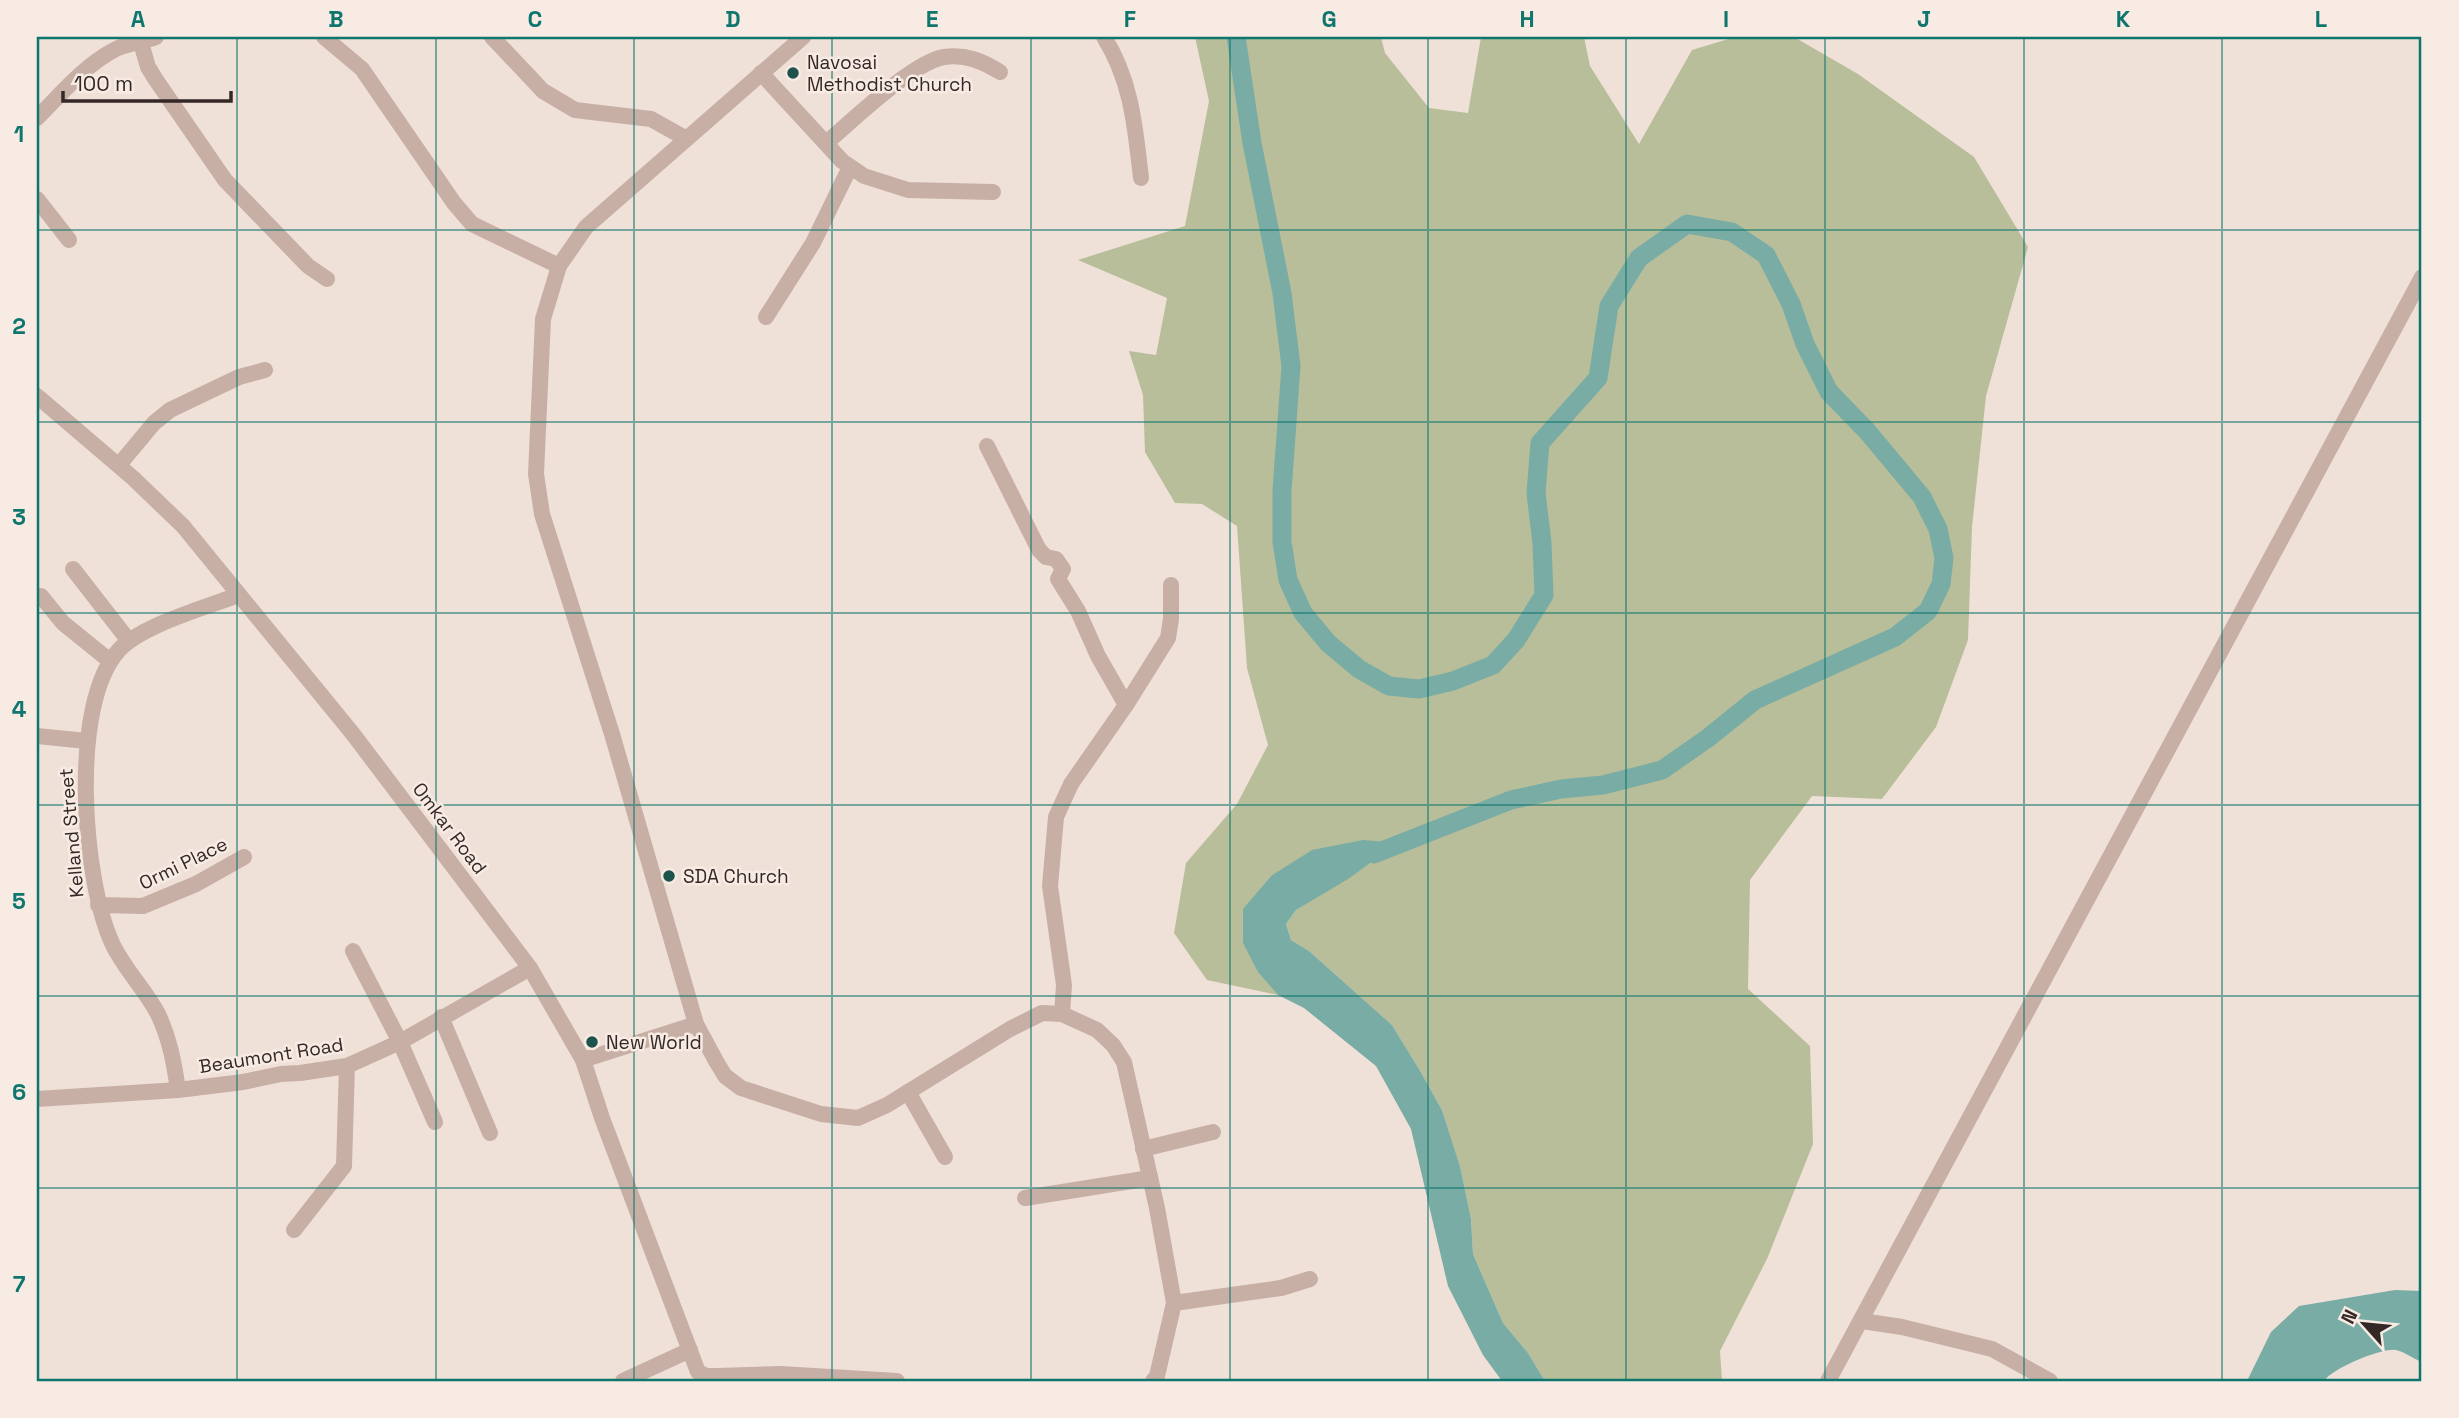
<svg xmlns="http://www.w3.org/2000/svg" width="2459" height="1418" viewBox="0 0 2459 1418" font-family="'Space Grotesk',sans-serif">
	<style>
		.green { fill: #b8be99 }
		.water { fill: #78aca5 }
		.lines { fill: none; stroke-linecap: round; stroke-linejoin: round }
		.river { stroke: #78aca5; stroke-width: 19 }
		.minor { stroke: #c7afa5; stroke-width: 16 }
		.grid { fill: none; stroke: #0f766e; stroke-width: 2; stroke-opacity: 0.55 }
		.poi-dot { fill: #1d534d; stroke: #f8ebe4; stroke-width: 2.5 }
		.labels { text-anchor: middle; stroke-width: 5; stroke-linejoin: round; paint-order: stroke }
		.poi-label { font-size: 19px; fill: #332826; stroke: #f8ebe4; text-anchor: start }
		.street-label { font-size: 19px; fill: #332826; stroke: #f8ebe4 }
		.neatline { fill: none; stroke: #0f766e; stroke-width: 2.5 }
		.grid-label { font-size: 23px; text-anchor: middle; font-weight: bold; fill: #0f766e }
	</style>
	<rect width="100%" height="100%" fill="#f0e1d8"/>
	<path class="green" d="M1195,37H1381L1385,53L1429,108L1468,113L1481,37H1584L1590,66L1639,144L1692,50L1735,37H1794L1858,74L1974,157L2028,247L1986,396L1972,527L1968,640L1936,727L1882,799L1812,796L1750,880L1748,989L1810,1046L1813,1144L1767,1259L1720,1351L1722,1381H1545L1528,1353L1503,1323L1473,1254L1471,1219L1460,1166L1442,1110L1419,1069L1392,1025L1309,951L1291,940L1286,924L1296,910L1315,898L1271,876L1244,909L1243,943L1278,995L1207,980L1174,933L1186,863L1237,804L1268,745L1247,668L1237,526L1202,504L1175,503L1145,452L1143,395L1129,351L1156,355L1167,298L1078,260L1185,226L1209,101Z"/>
	<g class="water">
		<path d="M1363,840L1398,843L1348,879L1296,910L1286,924L1291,940L1309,951L1392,1025L1419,1069L1442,1110L1460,1166L1471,1219L1473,1254L1503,1323L1528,1353L1545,1381H1502L1483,1355L1448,1286L1411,1129L1376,1066L1304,1008L1278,995L1258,972L1243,943V909L1271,876L1312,850Z"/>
		<path d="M2395,1290L2422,1291V1362C2414,1359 2405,1352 2396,1350C2380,1348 2332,1369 2324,1381H2247L2271,1332L2299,1306Z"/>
	</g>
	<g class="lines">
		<path class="river" d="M1236,37L1252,143L1282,293L1291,366L1282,491V542L1288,580L1303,613L1328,643L1359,669L1389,686L1419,689L1453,681L1493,665L1516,640L1544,595L1542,543L1536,493L1540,443L1598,378L1609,306L1639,258L1687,224L1732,232L1766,255L1791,304L1805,344L1829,392L1867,431L1922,497L1938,529L1944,558L1941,584L1928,611L1895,637L1755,700L1708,738L1662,770L1603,785L1561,789L1511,800L1374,854"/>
		<g class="minor">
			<path d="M324,37L362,69L454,203L472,224L559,266"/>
			<path d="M492,37L543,91L575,110L651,119L685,138"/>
			<path d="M803,37L586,227L559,266L543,319L536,474L542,514L612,734L696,1024L716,1061L725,1076L741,1088L821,1114L858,1118L887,1105L1010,1029L1042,1013L1062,1014L1097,1030L1113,1045L1124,1062L1157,1208L1174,1303L1157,1376L1153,1381"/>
			<path d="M1104,37C1132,82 1135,127 1141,178"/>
			<path d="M141,43L148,67L156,80L225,180L308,266L327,279"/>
			<path d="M761,73L842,161L864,176L908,190L993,192"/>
			<path d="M37,118C61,94 84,66 114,50C124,44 143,42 156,37"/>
			<path d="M826,143C852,121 913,62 944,57C966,54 982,61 1000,72"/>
			<path d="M37,199L69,240"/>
			<path d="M766,317L813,243L850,167"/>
			<path d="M37,396L133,478L183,526L353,734L530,968L583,1060L602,1118L698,1372L706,1376H717L781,1374L897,1381"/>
			<path d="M987,446L1039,550L1046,557L1056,559L1063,569L1058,579L1078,611L1098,656L1126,705L1071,784L1056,817L1050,886L1064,985L1062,1014"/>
			<path d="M119,465L154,423L170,410L239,377L265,370"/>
			<path d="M73,569L129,641"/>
			<path d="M41,596L63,623L110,661"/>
			<path d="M1126,705L1168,638L1171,619V585"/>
			<path d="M37,736L87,741"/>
			<path d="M98,905L143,906L196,884L244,857"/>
			<path d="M353,951L400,1042L435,1122"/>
			<path d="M441,1017L490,1133"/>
			<path d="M583,1060L696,1024"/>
			<path d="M178,1090C174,1063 170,1039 158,1014C145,989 124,969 112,943C83,880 69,704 119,650C142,625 205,608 238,595"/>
			<path d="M908,1092L945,1157"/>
			<path d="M37,1099L178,1090L243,1082L281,1074L300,1073L347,1066L400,1042L530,968"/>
			<path d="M1143,1149L1213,1132"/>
			<path d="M1025,1198L1150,1178"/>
			<path d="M294,1230L344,1166L347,1066"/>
			<path d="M1174,1303L1281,1288L1310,1279"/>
			<path d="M1862,1321L1902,1327L1992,1349L2050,1381"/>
			<path d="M623,1381L690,1350"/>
			<path d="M1828,1381L2422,277"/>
		</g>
	</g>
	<path class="grid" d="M237,37V1381M436,37V1381M634,37V1381M832,37V1381M1031,37V1381M1230,37V1381M1428,37V1381M1626,37V1381M1825,37V1381M2024,37V1381M2222,37V1381M37,230H2422M37,422H2422M37,613H2422M37,805H2422M37,996H2422M37,1188H2422"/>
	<g class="poi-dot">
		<circle cx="793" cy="73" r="7"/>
		<circle cx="669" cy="876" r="7"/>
		<circle cx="592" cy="1042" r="7"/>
	</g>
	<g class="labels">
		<g class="poi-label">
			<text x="807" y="69">Navosai<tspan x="807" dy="22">Methodist Church</tspan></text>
			<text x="683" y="883">SDA Church</text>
			<text x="606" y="1049">New World</text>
		</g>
		<g class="street-label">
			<text transform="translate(450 828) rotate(53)" y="7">Omkar Road</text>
			<text transform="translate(71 833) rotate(-95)" y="7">Kelland Street</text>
			<text transform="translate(183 863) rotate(-26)" y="7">Ormi Place</text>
			<text transform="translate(271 1055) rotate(-9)" y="7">Beaumont Road</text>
		</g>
	</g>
	<rect width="2459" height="1418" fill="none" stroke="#f8ebe4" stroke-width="77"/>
	<g transform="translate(2364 1324) rotate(297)" stroke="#f8ebe4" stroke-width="5" paint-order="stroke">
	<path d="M0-5L12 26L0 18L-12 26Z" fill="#332826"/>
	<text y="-10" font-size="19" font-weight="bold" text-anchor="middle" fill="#332826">N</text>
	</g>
	<path d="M63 91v10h168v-10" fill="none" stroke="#332826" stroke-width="3.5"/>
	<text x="74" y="91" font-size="21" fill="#332826" stroke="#f8ebe4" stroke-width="5" paint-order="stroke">100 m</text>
	<rect x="38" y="38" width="2382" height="1342" class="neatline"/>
	<g class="grid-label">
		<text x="138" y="27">A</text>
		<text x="336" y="27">B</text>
		<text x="535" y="27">C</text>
		<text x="733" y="27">D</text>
		<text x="932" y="27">E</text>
		<text x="1130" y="27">F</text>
		<text x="1329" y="27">G</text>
		<text x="1527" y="27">H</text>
		<text x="1726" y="27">I</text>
		<text x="1924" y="27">J</text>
		<text x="2123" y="27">K</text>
		<text x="2321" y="27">L</text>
		<text x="19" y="142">1</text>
		<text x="19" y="334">2</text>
		<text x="19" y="525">3</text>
		<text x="19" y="717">4</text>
		<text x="19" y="909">5</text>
		<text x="19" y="1100">6</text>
		<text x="19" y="1292">7</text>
	</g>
</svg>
